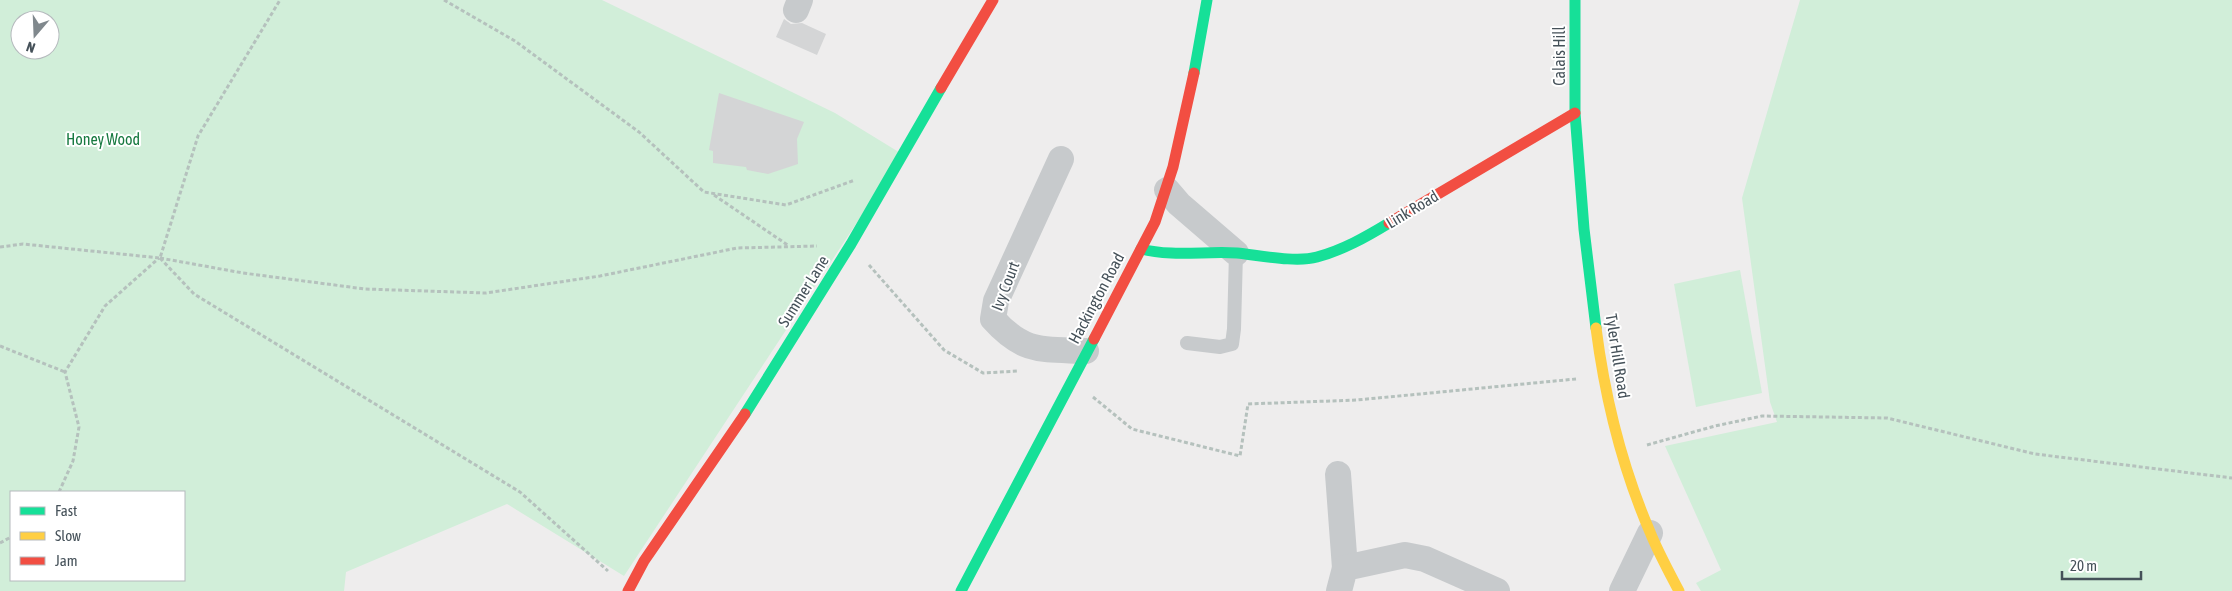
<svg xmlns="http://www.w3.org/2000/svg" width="2232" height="591" viewBox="0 0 2232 591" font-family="'Asap Condensed',sans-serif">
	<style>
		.green { fill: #d1eed9; fill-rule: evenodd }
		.building { fill: #d4d5d6 }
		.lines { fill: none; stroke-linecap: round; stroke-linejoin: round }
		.path { stroke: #b5c1bd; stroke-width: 3; stroke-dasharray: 4 2.5; stroke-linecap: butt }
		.lane { stroke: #c7cacc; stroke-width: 14 }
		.street { stroke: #c7cacc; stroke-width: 26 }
		.fast { stroke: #16e098; stroke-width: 11 }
		.slow { stroke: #ffcf43; stroke-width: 11 }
		.jam { stroke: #f24e42; stroke-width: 11 }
		.labels { text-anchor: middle; stroke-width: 4; stroke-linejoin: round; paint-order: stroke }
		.street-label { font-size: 16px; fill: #455159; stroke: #fff }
		.park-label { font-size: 16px; fill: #177940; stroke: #fff }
	</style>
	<rect width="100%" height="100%" fill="#eeeded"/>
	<g class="green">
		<path d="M0,0H602L835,113L902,154L624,576L507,504L346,572L344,591H0ZM20,20H50V50H20ZM11,492H184V580H11Z"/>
		<path d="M1800,0H2232V591H1701L1696,583L1721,570L1665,446L1777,422L1770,402L1742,198Z"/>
		<path d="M1740,270L1762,393L1696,407L1674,284Z"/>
	</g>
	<g class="building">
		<path d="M784,19L791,24L802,23L826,34L817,55L776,37Z"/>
		<path d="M719,93L804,122L797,139L798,164L768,174L747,170L746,167L713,163V151L709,150Z"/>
	</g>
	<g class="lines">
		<g class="path">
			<path d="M444,0L515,41L639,132L704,192L786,205L855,180"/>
			<path d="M714,195L789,246"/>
			<path d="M0,247L23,244L160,258L198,136L280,0"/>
			<path d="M160,258L243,273L365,289L486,293L600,276L737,248L817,246"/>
			<path d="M160,258L194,294L520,492L608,571"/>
			<path d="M869,265L944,350L983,373L1018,371"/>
			<path d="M0,346L65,372"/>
			<path d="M1093,397L1132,429L1240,456L1248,404L1357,400L1576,379"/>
			<path d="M1647,445L1715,426L1762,416L1887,418L2035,454L2232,478"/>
			<path d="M59,492L73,461L79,427L65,372L105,306L159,258"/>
			<path d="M0,543L11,537"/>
		</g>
		<path class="lane" d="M1187,343L1220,347L1232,344L1234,329L1236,253"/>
		<g class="street">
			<path d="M796,10L800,0"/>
			<path d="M1061,159L996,301L993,319C1024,354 1043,349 1086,351"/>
			<path d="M1167,190L1179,204L1236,253"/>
			<path d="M1338,474L1345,568"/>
			<path d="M1339,591L1345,568L1405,555L1425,559L1497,591"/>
			<path d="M1622,591L1650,533"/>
		</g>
		<g class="fast">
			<path d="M1575,0V113L1584,229L1596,328"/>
			<path d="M1194,73L1207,0"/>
			<path d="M1141,249C1172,257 1205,251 1237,253C1258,255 1296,263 1317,257C1343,250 1366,237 1389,223"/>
			<path d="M745,414L851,244L941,88"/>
			<path d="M961,591L1094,339"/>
		</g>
		<path class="slow" d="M1596,328C1605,398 1622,467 1650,532C1658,552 1669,572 1679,591"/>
		<g class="jam">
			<path d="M941,88L993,0"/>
			<path d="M1389,223L1575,113"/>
			<path d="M1094,339L1155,222L1173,167L1194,73"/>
			<path d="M628,591L644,561L745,414"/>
		</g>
	</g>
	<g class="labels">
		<g class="street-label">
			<text transform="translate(1559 56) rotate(-90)" y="6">Calais Hill</text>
			<text transform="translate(1412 209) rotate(-31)" y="6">Link Road</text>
			<text transform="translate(1005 286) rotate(-69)" y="6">Ivy Court</text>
			<text transform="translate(803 291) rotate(-58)" y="6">Summer Lane</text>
			<text transform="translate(1096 298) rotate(-62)" y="6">Hackington Road</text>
			<text transform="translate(1618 356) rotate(81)" y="6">Tyler Hill Road</text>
		</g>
		<g class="park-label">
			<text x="103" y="145">Honey Wood</text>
		</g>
	</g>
	<rect x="10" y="491" width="175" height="90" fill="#ffffff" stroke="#b5b9bd"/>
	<rect x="20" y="507" width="25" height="8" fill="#16e098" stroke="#b5b9bd"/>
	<text x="55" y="516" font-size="15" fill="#455159">Fast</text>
	<rect x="20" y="532" width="25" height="8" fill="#ffcf43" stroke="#b5b9bd"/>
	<text x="55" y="541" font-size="15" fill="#455159">Slow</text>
	<rect x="20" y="557" width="25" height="8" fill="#f24e42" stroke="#b5b9bd"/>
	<text x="55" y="566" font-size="15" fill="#455159">Jam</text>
	<g transform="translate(35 35) rotate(199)"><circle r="24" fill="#ffffff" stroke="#b5b9bd"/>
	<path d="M0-4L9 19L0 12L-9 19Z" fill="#80888d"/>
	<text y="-8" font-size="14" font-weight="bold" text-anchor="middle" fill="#455159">N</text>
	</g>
	<path d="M2062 571v8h79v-8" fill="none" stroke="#455159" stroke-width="2.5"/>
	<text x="2070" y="571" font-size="15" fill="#455159" stroke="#ffffff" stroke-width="4" paint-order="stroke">20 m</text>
</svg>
